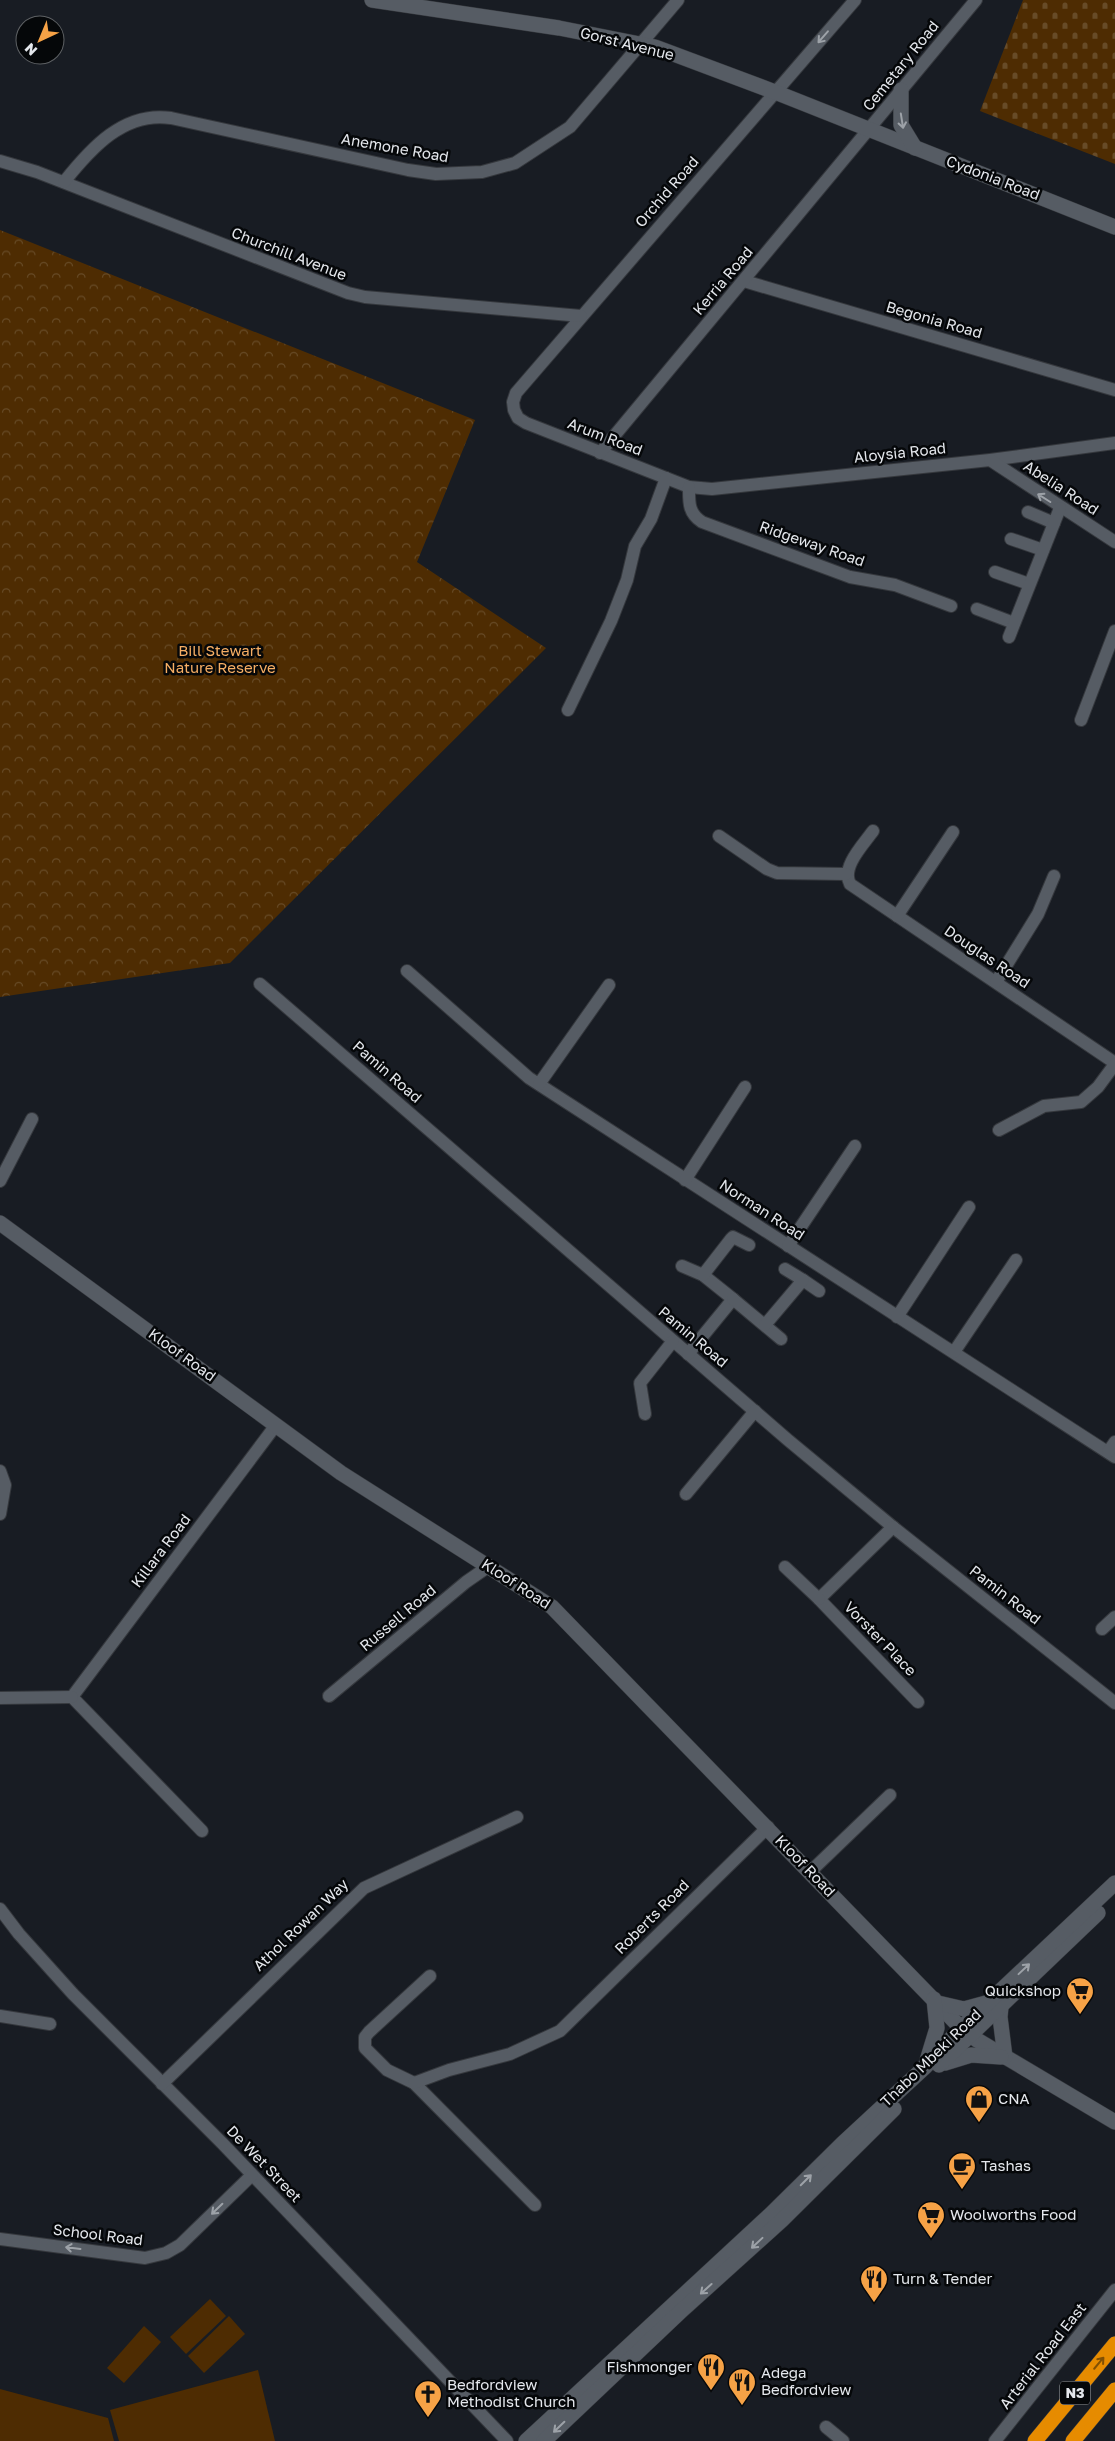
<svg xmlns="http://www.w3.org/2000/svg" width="1115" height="2441" viewBox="0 0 1115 2441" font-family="'Golos Text',sans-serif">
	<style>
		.cemetery { fill: url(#cemetery-stones) }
		.park { fill: url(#park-crowns) }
		.pitch { fill: #4e2c02 }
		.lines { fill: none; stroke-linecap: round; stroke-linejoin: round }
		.minor-casing { stroke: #35383d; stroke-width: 14 }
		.tertiary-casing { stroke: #35383d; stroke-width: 16 }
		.secondary-casing { stroke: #35383d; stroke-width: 16 }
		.motorway-casing { stroke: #35383d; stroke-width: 16 }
		.minor { stroke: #565c64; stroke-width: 12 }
		.tertiary { stroke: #565c64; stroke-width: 15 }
		.secondary { stroke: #565c64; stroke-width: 15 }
		.motorway { stroke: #e68b00; stroke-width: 15 }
		.oneway { stroke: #9da2a8 }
		.oneway2 { stroke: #815004 }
		.labels { text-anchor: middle; stroke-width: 5; stroke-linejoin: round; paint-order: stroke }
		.shield { fill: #050709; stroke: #a1a4a8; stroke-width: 1 }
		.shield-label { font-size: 14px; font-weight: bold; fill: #e4e7ec }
		.street-label { font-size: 15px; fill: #e4e7ec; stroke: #050709 }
		.park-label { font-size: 15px; fill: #f6ae64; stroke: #050709 }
		.poi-label { font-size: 15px; fill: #e4e7ec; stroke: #050709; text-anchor: start }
	</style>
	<defs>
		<pattern id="cemetery-stones" width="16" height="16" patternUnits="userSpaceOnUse" patternTransform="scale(1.25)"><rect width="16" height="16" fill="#4e2c02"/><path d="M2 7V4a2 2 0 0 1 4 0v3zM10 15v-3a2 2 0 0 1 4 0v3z" fill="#674b27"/></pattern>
		<pattern id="park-crowns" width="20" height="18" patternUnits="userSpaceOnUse" patternTransform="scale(1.25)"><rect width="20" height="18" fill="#4e2c02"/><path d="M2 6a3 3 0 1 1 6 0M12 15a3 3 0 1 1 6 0" fill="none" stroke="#674b27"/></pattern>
	</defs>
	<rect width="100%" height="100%" fill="#181c23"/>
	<path class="cemetery" d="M1023,0H1115V164L980,111Z"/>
	<path class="park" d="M0,230L475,420L417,562L546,648L230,963L0,997Z"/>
	<g class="pitch">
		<path d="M210,2299L226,2316L186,2354L170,2337Z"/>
		<path d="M229,2316L245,2334L204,2373L188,2356Z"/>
		<path d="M144,2326L161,2342L124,2383L107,2368Z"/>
		<path d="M258,2370L275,2441H119L110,2410Z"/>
		<path d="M0,2389L108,2418L114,2441H0Z"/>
	</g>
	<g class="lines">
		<g class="minor-casing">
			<g id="minor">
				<path d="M855,0L516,393L513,402L514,410L518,418L526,423L689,487L712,489L990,460L1115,443"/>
				<path d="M0,161L37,172L348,293L365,297L581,316"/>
				<path d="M64,182C91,148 124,111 171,118L408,170L436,174L482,172L515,163L570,127L678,0"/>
				<path d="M744,281L1115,390"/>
				<path d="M600,453L976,0"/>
				<path d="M990,460L1115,542"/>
				<path d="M689,487C689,502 688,513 702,522L850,577L895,585L951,606"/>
				<path d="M1028,512L1054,523"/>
				<path d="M1011,539L1043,550"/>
				<path d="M995,572L1029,584"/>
				<path d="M977,609L1014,623"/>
				<path d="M1009,637L1060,508"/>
				<path d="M568,710L611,621L627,580L635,546L651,519L666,478"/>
				<path d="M1081,720L1115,631"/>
				<path d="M873,831C863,845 841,867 850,884L1115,1063"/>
				<path d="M719,836L767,869L777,873L846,874"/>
				<path d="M897,916L953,832"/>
				<path d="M407,971L529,1078L1115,1457"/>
				<path d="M996,982L1038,914L1054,876"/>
				<path d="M260,984L788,1440L893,1527L1115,1703"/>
				<path d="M539,1084L609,985"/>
				<path d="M999,1130L1044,1106L1081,1102L1098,1087L1115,1064"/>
				<path d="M685,1180L745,1087"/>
				<path d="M0,1181L32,1119"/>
				<path d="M788,1246L855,1146"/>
				<path d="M682,1266L703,1275L733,1299L688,1354"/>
				<path d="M703,1275L731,1239L733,1237L749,1245"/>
				<path d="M803,1280L819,1291"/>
				<path d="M733,1299L781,1339"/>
				<path d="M897,1317L969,1207"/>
				<path d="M765,1325L803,1280L785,1269"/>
				<path d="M954,1352L1016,1260"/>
				<path d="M645,1414L640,1383L673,1341"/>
				<path d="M1108,1452L1115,1442"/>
				<path d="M0,1471L5,1485L0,1514"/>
				<path d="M686,1494L755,1411"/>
				<path d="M893,1527L819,1599L918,1702"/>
				<path d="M785,1567L819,1599"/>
				<path d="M1102,1629L1115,1617"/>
				<path d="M329,1696L466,1582L489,1566"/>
				<path d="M72,1697L276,1425"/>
				<path d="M72,1697L202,1831"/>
				<path d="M0,1698L72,1697"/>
				<path d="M811,1871L890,1795"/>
				<path d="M0,1909L19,1934L73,1994L222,2143L507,2441"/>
				<path d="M430,1976L369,2032L365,2037V2048L387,2070L414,2083L535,2205"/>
				<path d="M0,2016L50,2024"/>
				<path d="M414,2083L449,2070L510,2054L560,2031L768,1827"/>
				<path d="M162,2084L364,1888L517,1817"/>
				<path d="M0,2239L145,2258L166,2253L180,2245L252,2175"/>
				<path d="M826,2427L843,2441"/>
				<path d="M995,2441L1115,2290"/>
			</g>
		</g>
		<g class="tertiary-casing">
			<g id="tertiary">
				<path d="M372,0L559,28L655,47L775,92L1115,227"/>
				<path d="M901,90V125L915,148"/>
			</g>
		</g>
		<g class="secondary-casing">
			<g id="secondary">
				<path d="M0,1223L341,1473L552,1607L961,2028L977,2040L1115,2122"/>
				<path d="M938,2003L964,2009L986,2003"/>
				<path d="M1001,2007L1000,2017L1005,2057"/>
				<path d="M945,2063L971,2055L1001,2057"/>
				<path d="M926,2064L937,2028L934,1999"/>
				<path d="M939,2065L1098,1913"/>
				<path d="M526,2441L771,2214L843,2143L925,2067L961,2028L1115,1883"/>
				<path d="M544,2441L680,2312L782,2220L894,2109"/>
			</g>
		</g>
		<g class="motorway-casing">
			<g id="motorway">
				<path d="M1035,2441L1115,2344"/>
				<path d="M1073,2441L1115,2390"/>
			</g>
		</g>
		<use href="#minor" class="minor"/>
		<use href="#tertiary" class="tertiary"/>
		<use href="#secondary" class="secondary"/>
		<use href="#motorway" class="motorway"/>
	</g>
	<defs><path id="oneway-shaft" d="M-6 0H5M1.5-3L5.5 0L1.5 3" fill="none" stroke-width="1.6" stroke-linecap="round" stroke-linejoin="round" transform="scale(1.25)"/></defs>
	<g class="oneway">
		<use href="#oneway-shaft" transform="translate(823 37) rotate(131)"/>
		<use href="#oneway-shaft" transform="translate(902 121) rotate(81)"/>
		<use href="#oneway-shaft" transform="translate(1044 498) rotate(-148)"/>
		<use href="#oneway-shaft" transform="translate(1024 1969) rotate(-43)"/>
		<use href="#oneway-shaft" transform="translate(806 2180) rotate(-45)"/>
		<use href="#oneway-shaft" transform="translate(217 2209) rotate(136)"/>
		<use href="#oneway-shaft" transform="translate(757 2243) rotate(137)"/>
		<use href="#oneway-shaft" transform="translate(73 2248) rotate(-173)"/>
		<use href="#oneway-shaft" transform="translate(706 2289) rotate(138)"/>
		<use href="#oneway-shaft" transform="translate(559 2427) rotate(136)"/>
	</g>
	<use class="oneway2" href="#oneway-shaft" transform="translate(1099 2363) rotate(-50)"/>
	<defs>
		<g id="supermarket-pin" transform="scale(1.4375)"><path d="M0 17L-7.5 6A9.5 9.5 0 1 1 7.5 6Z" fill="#f6a246" stroke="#050709"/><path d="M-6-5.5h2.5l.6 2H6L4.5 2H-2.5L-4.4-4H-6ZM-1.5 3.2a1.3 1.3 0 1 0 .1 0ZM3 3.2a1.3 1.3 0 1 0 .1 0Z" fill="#111"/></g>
		<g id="shop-pin" transform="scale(1.4375)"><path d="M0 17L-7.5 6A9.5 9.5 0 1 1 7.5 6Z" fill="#f6a246" stroke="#050709"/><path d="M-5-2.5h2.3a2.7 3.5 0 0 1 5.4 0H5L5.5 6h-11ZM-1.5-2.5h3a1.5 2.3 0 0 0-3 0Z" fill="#111"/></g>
		<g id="cafe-pin" transform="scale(1.4375)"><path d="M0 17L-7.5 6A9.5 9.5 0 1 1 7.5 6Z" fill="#f6a246" stroke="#050709"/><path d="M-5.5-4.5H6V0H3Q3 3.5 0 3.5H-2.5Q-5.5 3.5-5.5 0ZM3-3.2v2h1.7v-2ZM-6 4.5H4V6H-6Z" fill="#111"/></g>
		<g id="restaurant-pin" transform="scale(1.4375)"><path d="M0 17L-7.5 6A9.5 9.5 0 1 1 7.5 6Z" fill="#f6a246" stroke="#050709"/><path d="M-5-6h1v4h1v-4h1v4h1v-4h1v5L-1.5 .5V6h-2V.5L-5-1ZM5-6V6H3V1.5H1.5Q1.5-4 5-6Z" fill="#111"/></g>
		<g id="church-pin" transform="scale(1.4375)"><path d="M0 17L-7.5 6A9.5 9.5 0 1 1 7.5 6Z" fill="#f6a246" stroke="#050709"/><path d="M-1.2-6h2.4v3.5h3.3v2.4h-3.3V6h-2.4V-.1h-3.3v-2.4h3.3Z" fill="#111"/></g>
	</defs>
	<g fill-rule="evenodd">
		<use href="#supermarket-pin" x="1080" y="1991"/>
		<use href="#shop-pin" x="979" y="2099"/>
		<use href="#cafe-pin" x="962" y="2166"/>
		<use href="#supermarket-pin" x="931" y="2215"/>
		<use href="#restaurant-pin" x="874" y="2279"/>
		<use href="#restaurant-pin" x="711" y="2367"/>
		<use href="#restaurant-pin" x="742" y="2382"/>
		<use href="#church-pin" x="428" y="2394"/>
	</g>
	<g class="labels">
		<rect class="shield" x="1060" y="2381.5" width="30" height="23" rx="4"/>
		<g class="shield-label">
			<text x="1075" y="2398">N3</text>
		</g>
		<g class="street-label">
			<text transform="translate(627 44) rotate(14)" y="5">Gorst Avenue</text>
			<text transform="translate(901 66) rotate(-51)" y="5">Cemetary Road</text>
			<text transform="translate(395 148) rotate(10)" y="5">Anemone Road</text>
			<text transform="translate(993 178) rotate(21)" y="5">Cydonia Road</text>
			<text transform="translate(667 192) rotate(-49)" y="5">Orchid Road</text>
			<text transform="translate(289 254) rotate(21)" y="5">Churchill Avenue</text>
			<text transform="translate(723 281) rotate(-50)" y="5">Kerria Road</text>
			<text transform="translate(934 320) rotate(16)" y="5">Begonia Road</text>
			<text transform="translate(605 437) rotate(21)" y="5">Arum Road</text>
			<text transform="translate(900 453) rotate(-6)" y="5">Aloysia Road</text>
			<text transform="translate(1061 488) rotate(33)" y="5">Abelia Road</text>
			<text transform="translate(812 544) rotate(19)" y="5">Ridgeway Road</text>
			<text transform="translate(987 957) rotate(34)" y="5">Douglas Road</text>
			<text transform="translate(387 1072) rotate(41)" y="5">Pamin Road</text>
			<text transform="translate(762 1210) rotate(33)" y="5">Norman Road</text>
			<text transform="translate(693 1337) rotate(40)" y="5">Pamin Road</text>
			<text transform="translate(182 1355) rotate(36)" y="5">Kloof Road</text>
			<text transform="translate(161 1551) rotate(-53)" y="5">Killara Road</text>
			<text transform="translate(516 1584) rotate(33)" y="5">Kloof Road</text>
			<text transform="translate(1005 1595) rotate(38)" y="5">Pamin Road</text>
			<text transform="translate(398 1618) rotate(-40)" y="5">Russell Road</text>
			<text transform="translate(880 1639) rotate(46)" y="5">Vorster Place</text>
			<text transform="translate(805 1866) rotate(46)" y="5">Kloof Road</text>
			<text transform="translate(652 1917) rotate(-45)" y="5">Roberts Road</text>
			<text transform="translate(301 1925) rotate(-44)" y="5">Athol Rowan Way</text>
			<text transform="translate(931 2058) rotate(-44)" y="5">Thabo Mbeki Road</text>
			<text transform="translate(264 2164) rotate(46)" y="5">De Wet Street</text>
			<text transform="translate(98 2235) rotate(7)" y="5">School Road</text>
			<text transform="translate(1043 2356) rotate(-52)" y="5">Arterial Road East</text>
		</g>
		<g class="park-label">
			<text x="220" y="656">Bill Stewart<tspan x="220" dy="17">Nature Reserve</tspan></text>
		</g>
		<g class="poi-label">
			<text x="1061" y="1996" text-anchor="end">Quickshop</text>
			<text x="998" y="2104">CNA</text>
			<text x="981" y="2171">Tashas</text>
			<text x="950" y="2220">Woolworths Food</text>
			<text x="893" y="2284">Turn &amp; Tender</text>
			<text x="692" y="2372" text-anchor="end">Fishmonger</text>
			<text x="761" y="2378">Adega<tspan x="761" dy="17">Bedfordview</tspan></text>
			<text x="447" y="2390">Bedfordview<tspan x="447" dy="17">Methodist Church</tspan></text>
		</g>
	</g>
	<g transform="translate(40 40) rotate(224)"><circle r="24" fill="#050709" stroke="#5e6164"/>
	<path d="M0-4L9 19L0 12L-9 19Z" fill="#f6a246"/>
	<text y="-8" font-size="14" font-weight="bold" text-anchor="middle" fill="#e4e7ec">N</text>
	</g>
</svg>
